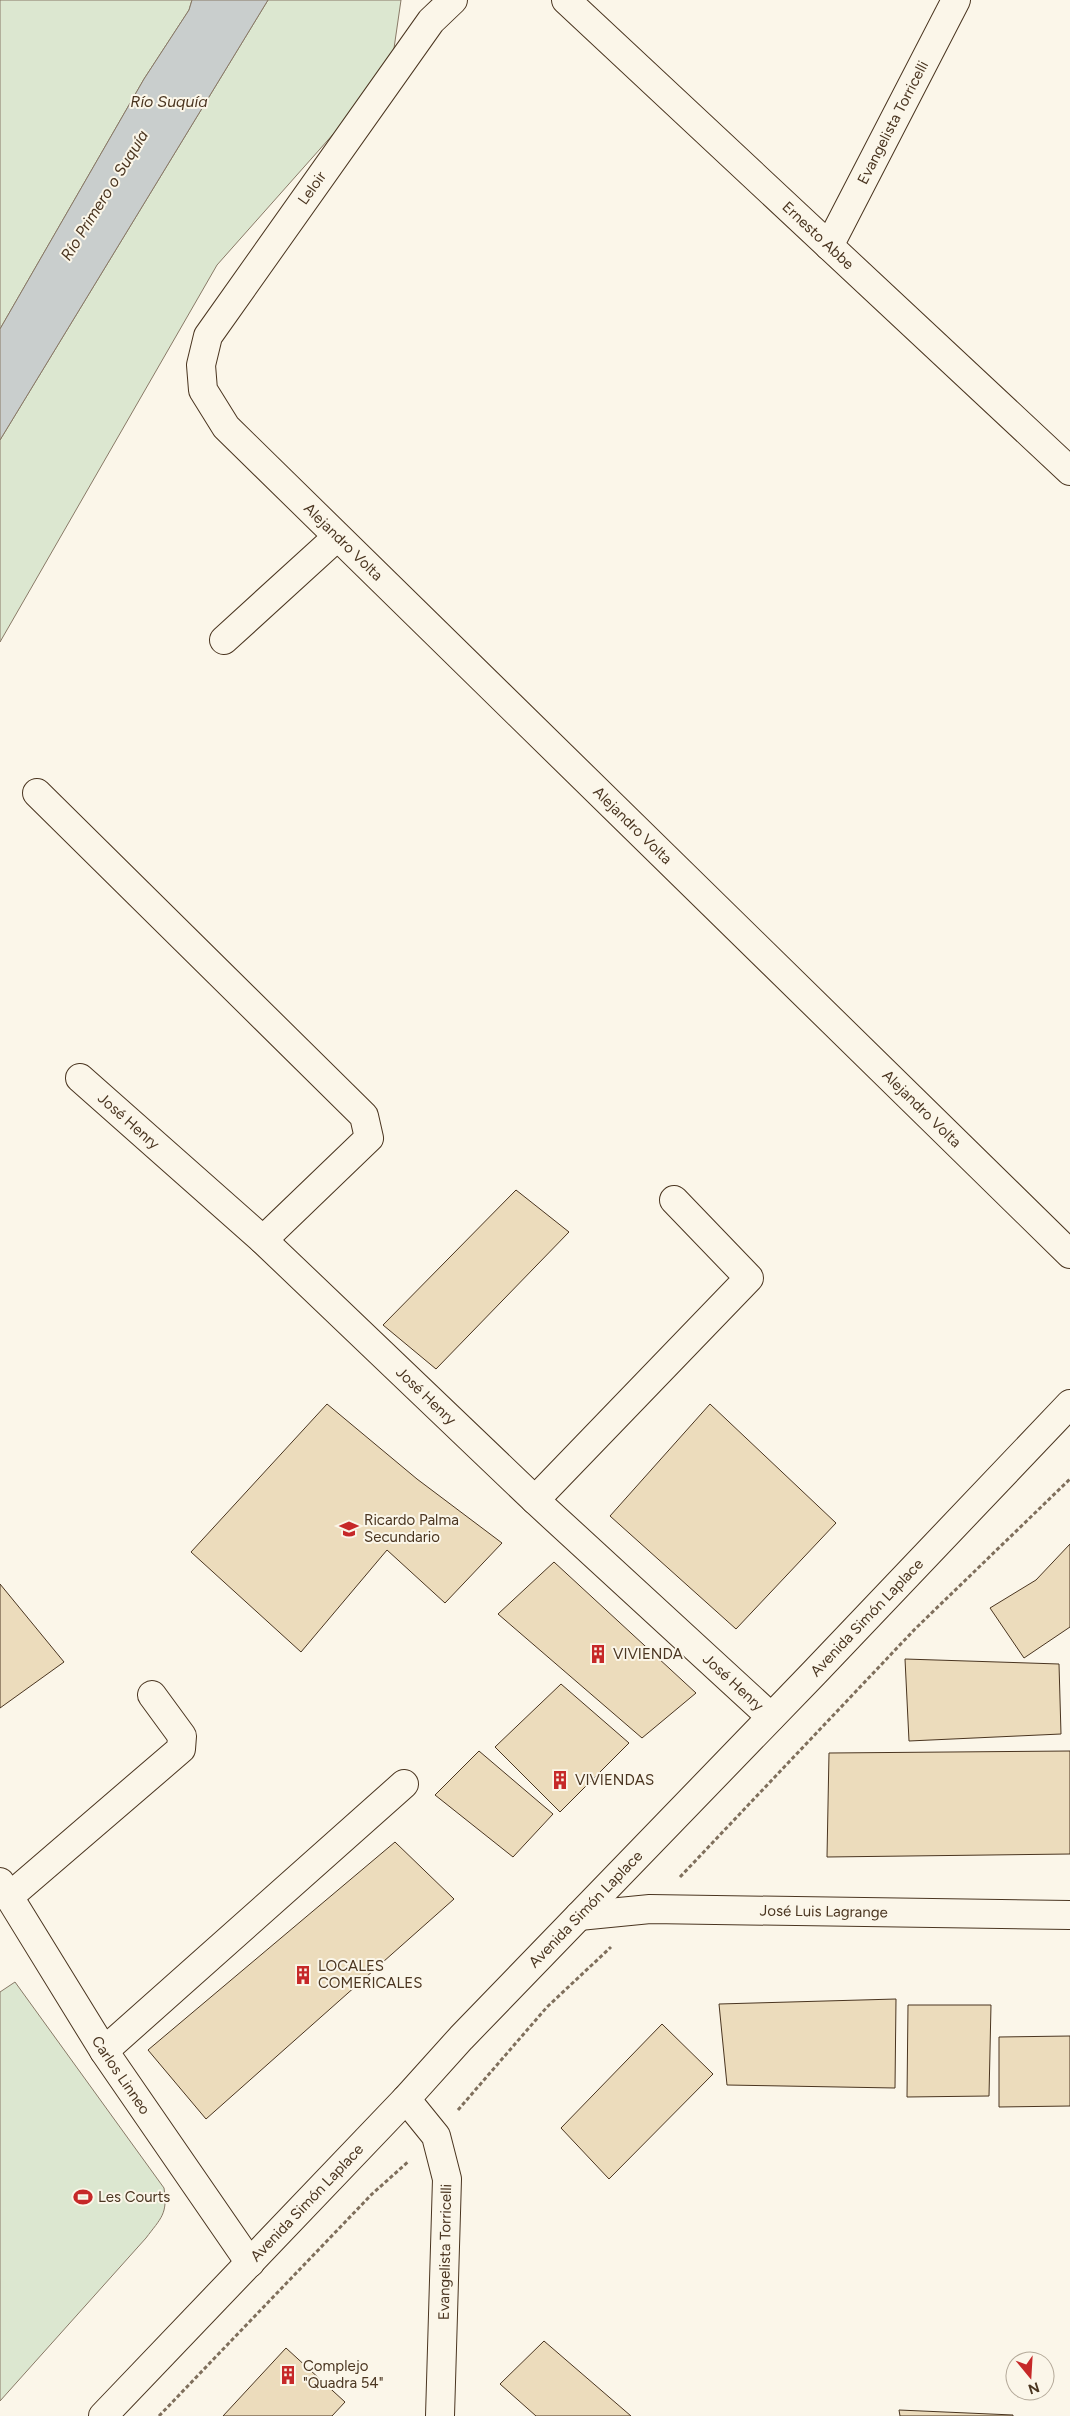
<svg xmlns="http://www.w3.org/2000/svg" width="1070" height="2416" viewBox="0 0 1070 2416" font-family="Figtree,sans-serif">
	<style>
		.green { fill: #dce7d0; stroke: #887966 }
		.water { fill: #c9cecd; stroke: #887966 }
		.building { fill: #ecdcbc; stroke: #4a3520 }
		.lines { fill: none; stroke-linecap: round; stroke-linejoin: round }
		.minor-casing { stroke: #4a3520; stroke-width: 30 }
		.primary-casing { stroke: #4a3520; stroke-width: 30 }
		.path { stroke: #7f6f5c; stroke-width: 3; stroke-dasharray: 4 2.5; stroke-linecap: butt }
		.minor { stroke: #fbf6e9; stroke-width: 28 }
		.primary { stroke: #fbf6e9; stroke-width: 28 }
		.labels { text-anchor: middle; stroke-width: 4; stroke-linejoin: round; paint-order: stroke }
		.street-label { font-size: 15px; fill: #4a3520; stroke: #fbf6e9 }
		.poi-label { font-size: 15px; fill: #4a3520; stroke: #fbf6e9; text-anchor: start }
		.water-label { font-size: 16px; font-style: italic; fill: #4a3520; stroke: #fbf6e9 }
	</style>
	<rect width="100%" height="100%" fill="#fbf6e9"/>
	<g class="green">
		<path d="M0,0H192L189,10L144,79L0,329Z"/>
		<path d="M268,0H401L391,69L217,265L0,642V440Z"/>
		<path d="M15,1982L164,2188C168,2214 161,2218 146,2238L0,2401V1992Z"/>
	</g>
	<path class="water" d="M192,0H268L0,440V329L144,79L189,10Z"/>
	<g class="building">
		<path d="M516,1190L569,1232L436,1369L383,1325Z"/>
		<path d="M327,1404L417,1479L502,1543L445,1603L387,1550L301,1652L191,1552Z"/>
		<path d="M710,1404L836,1523L736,1629L610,1516Z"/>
		<path d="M1070,1544V1627L1024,1658L990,1608L1036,1580Z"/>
		<path d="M554,1562L696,1693L642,1738L498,1614Z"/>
		<path d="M0,1584L64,1662L0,1708Z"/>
		<path d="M905,1659L1059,1664L1061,1734L909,1741Z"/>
		<path d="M561,1684L629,1743L560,1812L495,1747Z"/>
		<path d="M479,1751L553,1814L513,1857L435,1795Z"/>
		<path d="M1070,1751V1854L827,1857L829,1753Z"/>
		<path d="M395,1842L454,1899L206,2119L148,2050Z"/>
		<path d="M896,1999L895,2088L727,2085L719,2004Z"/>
		<path d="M908,2005H991L989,2096L907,2097Z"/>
		<path d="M662,2024L713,2074L609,2179L561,2128Z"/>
		<path d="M1070,2036V2106L999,2107V2037Z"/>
		<path d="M544,2341L631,2416H536L500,2384Z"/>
		<path d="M286,2348L345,2402L332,2416H223Z"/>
		<path d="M899,2410L1013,2415V2416H900Z"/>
	</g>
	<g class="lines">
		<g class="minor-casing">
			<g id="minor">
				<path id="s1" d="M453,0L431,21L208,336L201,365L203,390L226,427L1070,1254"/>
				<path id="s2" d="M566,0L1070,471"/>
				<path id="s3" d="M829,246L956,0"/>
				<path d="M224,640L337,537"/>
				<path d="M37,793L364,1116L369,1138L263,1240"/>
				<path id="s4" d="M80,1078L263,1240L535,1500L771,1717"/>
				<path d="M535,1500L749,1278L674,1200"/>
				<path id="s5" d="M0,1882L104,2051L250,2263"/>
				<path d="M10,1896L181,1749L182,1736L152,1695"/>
				<path id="s6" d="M579,1916L650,1909L1070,1915"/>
				<path d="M104,2051L404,1784"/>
				<path d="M406,2099L436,2136L447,2179L440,2416"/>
			</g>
		</g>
		<g class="primary-casing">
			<g id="primary">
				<path id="s7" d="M103,2416L406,2099L461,2038L814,1673L1070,1404"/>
			</g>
		</g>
		<g class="path">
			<path d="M680,1877L915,1629L1070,1479"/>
			<path d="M458,2110L547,2007L611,1947"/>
			<path d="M159,2416L372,2194L409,2161"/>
		</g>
		<use href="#minor" class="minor"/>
		<use href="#primary" class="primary"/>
	</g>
	<defs>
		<g id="school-bare" transform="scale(1.5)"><path d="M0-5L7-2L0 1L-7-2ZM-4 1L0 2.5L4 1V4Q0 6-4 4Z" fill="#c62828" stroke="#fbf6e9" stroke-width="2.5" paint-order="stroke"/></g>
		<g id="building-bare" transform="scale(1.5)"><path d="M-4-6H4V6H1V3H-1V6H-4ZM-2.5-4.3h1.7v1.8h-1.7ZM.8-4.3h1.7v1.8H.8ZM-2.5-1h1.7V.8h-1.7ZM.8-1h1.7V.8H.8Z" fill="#c62828" stroke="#fbf6e9" stroke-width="2.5" paint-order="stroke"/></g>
		<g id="stadium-bare" transform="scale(1.5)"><path d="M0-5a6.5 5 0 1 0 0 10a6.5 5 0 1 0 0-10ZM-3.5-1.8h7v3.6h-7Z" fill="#c62828" stroke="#fbf6e9" stroke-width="2.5" paint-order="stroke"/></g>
	</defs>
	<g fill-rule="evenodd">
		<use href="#school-bare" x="349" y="1529"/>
		<use href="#building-bare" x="598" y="1654"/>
		<use href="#building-bare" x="560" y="1780"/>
		<use href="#building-bare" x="303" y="1975"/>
		<use href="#stadium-bare" x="83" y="2197"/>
		<use href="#building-bare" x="288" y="2375"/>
	</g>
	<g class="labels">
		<g class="street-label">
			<text dy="5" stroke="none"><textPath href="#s3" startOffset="139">Evangelista Torricelli</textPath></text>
			<text transform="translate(312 188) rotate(-55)" y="5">Leloir</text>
			<text dy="5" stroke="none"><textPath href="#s2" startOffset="345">Ernesto Abbe</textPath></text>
			<text dy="5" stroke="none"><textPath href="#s1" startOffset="679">Alejandro Volta</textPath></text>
			<text dy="5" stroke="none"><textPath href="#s1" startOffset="1084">Alejandro Volta</textPath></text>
			<text dy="5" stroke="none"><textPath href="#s1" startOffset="1489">Alejandro Volta</textPath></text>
			<text dy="5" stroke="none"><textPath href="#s4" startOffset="65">José Henry</textPath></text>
			<text dy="5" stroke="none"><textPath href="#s4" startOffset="470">José Henry</textPath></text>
			<text dy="5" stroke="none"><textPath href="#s7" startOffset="1105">Avenida Simón Laplace</textPath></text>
			<text dy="5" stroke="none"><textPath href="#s4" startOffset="890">José Henry</textPath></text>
			<text dy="5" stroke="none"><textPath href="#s7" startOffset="700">Avenida Simón Laplace</textPath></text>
			<text dy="5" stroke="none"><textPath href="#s6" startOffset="245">José Luis Lagrange</textPath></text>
			<text dy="5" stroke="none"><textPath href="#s5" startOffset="228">Carlos Linneo</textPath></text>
			<text dy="5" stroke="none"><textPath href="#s7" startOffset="295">Avenida Simón Laplace</textPath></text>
			<text transform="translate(445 2252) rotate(-89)" y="5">Evangelista Torricelli</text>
		</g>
		<g class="poi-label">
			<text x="364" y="1525">Ricardo Palma<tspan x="364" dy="17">Secundario</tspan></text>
			<text x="613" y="1659">VIVIENDA</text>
			<text x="575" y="1785">VIVIENDAS</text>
			<text x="318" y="1971">LOCALES<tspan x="318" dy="17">COMERICALES</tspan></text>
			<text x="98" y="2202">Les Courts</text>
			<text x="303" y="2371">Complejo<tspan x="303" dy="17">"Quadra 54"</tspan></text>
		</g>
		<g class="water-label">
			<text x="169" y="107">Río Suquía</text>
			<text transform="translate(104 195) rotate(-58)" y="6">Río Primero o Suquía</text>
		</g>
	</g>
	<g transform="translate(1030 2376) rotate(162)"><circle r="24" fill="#fbf6e9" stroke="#b4a999"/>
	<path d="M0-4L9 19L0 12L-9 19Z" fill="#c62828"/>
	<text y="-8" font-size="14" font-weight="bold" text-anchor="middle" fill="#4a3520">N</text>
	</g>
</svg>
